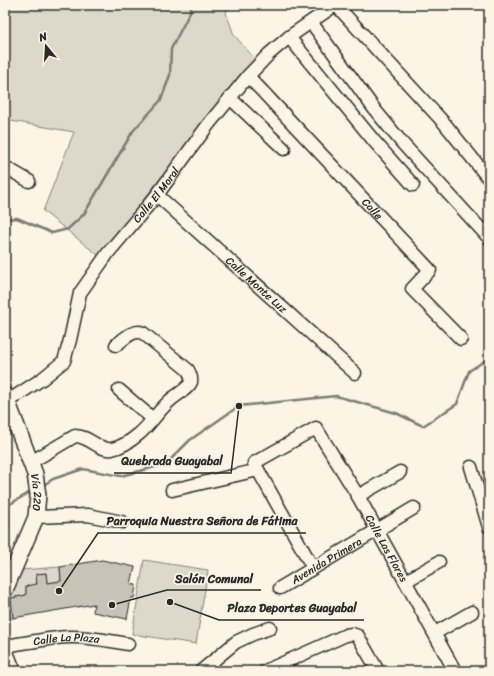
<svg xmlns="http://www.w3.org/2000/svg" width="494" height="676" viewBox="0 0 494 676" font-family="Sriracha,sans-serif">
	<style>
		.green { fill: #ded8ca; stroke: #84827a }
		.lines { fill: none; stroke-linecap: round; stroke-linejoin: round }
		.stream { stroke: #7d7b74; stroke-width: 2.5 }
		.building { fill: #c8c3b7; stroke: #2b2b2b }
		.minor-casing { stroke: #2b2b2b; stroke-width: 15 }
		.major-casing { stroke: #2b2b2b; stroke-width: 18 }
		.minor { stroke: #fcf5e5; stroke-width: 12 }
		.major { stroke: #fcf5e5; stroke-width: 15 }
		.labels { text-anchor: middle; stroke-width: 3.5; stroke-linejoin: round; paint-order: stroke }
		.street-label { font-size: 11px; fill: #2b2b2b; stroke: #fcf5e5 }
		.leader { fill: none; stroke: #2b2b2b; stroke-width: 1.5 }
		.callout-dot { fill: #2b2b2b; stroke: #fcf5e5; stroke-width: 1.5 }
		.callout-label { font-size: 12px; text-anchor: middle; font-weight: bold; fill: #2b2b2b; stroke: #fcf5e5; stroke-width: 3.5; stroke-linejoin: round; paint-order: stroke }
	</style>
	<rect width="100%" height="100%" fill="#fcf5e5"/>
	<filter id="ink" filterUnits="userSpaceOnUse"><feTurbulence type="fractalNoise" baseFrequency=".025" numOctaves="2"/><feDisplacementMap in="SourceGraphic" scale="8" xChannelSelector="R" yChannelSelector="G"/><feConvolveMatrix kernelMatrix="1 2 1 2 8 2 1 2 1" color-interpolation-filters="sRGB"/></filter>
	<g filter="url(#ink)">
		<g class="green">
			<path d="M5,5H230L226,13L234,35L255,59L99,256L43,211L74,132L5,120Z"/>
			<path d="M144,560L208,570L196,644L132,634Z"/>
			<path d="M60,567L61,581L47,583L46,573L36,574L37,584L26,586V595L11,598L13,618L10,619L7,597L21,570Z"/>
		</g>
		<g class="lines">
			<g class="stream">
				<path d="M5,219L17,218L52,233L68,229L84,214L133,131L161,100L170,75L171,49L190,12L191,5"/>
				<path d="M42,486L53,479L83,469L121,476L166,464L190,440L239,406L336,396L396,413L423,426L457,404L469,371L489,358"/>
				<path d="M5,507L32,491"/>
			</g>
		</g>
		<path class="building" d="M102,560L135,567L131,584L136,585L134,598H131L127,619L93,612L94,604L13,618L11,598L26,595V586L37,584L36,574L46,573L47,583L61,581L60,567Z"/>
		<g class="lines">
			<g class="minor-casing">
				<g id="minor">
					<path d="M336,5L445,124L489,179"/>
					<path d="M311,22L375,110L403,144L489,238"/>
					<path d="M289,37L374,141L413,185"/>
					<path id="s1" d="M248,76L430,270L412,289L461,339"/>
					<path d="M230,98L284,149"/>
					<path d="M5,167L29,181"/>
					<path id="s2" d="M157,195L355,373"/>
					<path d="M119,390L153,419"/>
					<path id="s3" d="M8,401L42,379L64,361L70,340L80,293L108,253L157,195L208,125L248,76L269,54L289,37L335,5"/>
					<path d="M31,462L75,436C90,436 98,451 112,449C121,447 132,440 139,434C151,424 160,408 173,398C178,394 189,388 191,382C192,377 190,374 188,370L143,333C133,329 124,339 116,345"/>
					<path d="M471,467L489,527"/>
					<path d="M258,470L313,568"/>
					<path id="s4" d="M172,490L258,470L254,463L316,428L358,496L455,671"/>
					<path d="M358,496L400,472"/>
					<path d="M36,517L88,515L122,522"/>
					<path d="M406,581L439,562"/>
					<path id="s5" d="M280,588L414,508"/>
					<path d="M435,633L472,612"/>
					<path id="s6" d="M5,646C26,643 48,638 69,637C89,636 109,641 128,644"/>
					<path d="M201,671L236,642L253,634L270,628"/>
					<path d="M265,671L346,635L352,634L358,636L378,671"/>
				</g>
			</g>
			<g class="major-casing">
				<g id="major">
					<path id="s7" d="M5,395L35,474L38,495L36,517L5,590"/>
					<path d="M5,651L13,671"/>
				</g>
			</g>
			<use href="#minor" class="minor"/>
			<use href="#major" class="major"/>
		</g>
	</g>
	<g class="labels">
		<g class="street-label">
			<text dy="4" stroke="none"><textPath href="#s3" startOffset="263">Calle El Moral</textPath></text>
			<text dy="4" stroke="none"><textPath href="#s1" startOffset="182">Calle</textPath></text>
			<text dy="4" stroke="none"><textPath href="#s2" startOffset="134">Calle Monte Luz</textPath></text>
			<text dy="4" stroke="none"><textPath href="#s7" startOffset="103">Vía 220</textPath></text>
			<text dy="4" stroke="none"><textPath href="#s4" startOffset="307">Calle Las Flores</textPath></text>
			<text dy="4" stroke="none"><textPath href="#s5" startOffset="54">Avenida Primera</textPath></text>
			<text dy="4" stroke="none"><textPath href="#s6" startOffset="62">Calle La Plaza</textPath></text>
		</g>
	</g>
	<path class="leader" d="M239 406L231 473H114M59 591L98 533H306M112 605L167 590H261M170 602L219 620H364"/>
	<g class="callout-dot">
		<circle cx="239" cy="406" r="4"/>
		<circle cx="59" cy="591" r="4"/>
		<circle cx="112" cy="605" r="4"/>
		<circle cx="170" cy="602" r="4"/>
	</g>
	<g class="callout-label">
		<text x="172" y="465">Quebrada Guayabal</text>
		<text x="202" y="525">Parroquia Nuestra Señora de Fátima</text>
		<text x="214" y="583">Salón Comunal</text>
		<text x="292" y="612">Plaza Deportes Guayabal</text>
	</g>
	<rect width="494" height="676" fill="none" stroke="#fcf5e5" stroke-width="20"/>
	<rect x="10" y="10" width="474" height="656" fill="none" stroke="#2b2b2b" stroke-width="1.5" filter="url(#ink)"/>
	<g transform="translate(46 46) rotate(342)" stroke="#fcf5e5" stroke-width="3" paint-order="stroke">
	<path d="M0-3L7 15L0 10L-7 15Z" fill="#2b2b2b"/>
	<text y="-6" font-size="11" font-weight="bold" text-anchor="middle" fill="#2b2b2b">N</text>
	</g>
</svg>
